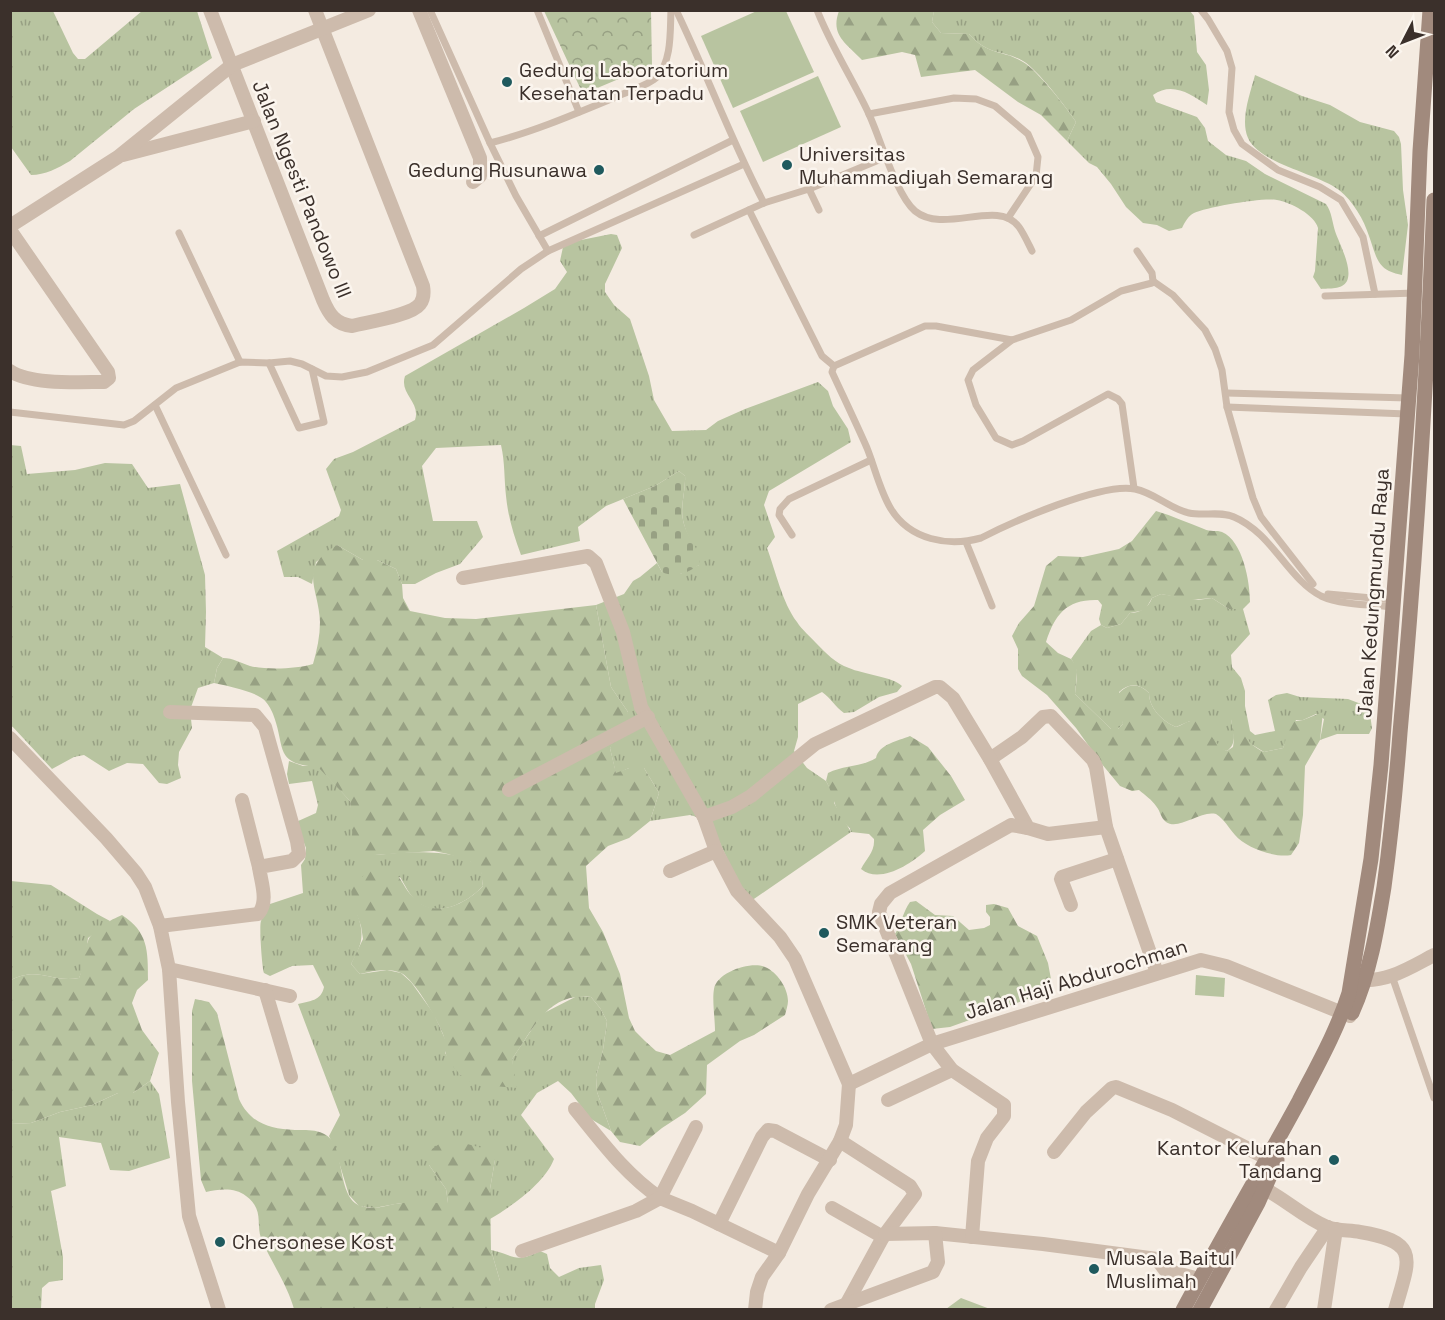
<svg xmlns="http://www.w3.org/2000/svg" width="1445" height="1320" viewBox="0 0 1445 1320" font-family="'Space Grotesk',sans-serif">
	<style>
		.grass { fill: url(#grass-tufts) }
		.forest { fill: url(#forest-firs) }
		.cemetery { fill: url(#cemetery-stones) }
		.park { fill: url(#park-crowns) }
		.pitch { fill: #b8c4a0 }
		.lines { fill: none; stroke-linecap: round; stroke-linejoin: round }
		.lane { stroke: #cdbbac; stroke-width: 7 }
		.street { stroke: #cdbbac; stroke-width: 14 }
		.secondary { stroke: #a18a7d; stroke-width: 15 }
		.poi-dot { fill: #1f5a5e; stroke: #fbf5ee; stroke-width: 2 }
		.labels { text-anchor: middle; stroke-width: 5; stroke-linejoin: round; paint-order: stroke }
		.poi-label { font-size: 20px; fill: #3b302b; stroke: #fbf5ee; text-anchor: start }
		.street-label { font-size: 20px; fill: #3b302b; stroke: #fbf5ee }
	</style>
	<defs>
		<pattern id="grass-tufts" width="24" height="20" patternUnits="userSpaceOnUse" patternTransform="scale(1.5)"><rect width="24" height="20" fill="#b8c4a0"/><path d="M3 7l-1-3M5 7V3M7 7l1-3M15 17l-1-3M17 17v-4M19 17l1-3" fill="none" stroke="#97a083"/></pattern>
		<pattern id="forest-firs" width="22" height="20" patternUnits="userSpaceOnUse" patternTransform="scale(1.5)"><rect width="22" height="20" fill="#b8c4a0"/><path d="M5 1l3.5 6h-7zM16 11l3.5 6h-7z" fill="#97a083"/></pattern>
		<pattern id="cemetery-stones" width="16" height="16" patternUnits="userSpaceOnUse" patternTransform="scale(1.5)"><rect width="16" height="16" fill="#b8c4a0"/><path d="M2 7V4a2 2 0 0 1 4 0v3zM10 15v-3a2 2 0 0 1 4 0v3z" fill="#97a083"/></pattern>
		<pattern id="park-crowns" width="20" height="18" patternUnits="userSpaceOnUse" patternTransform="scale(1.5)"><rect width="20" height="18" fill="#b8c4a0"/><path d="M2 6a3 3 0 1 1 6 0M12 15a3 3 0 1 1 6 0" fill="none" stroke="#97a083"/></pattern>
	</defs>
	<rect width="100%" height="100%" fill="#f4ebe1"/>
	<g class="grass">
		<path d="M934,10L1190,11L1194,16L1197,52L1206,65L1209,90L1207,105C1191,94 1172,81 1153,95L1156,102L1197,117L1205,128L1208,141L1226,155L1246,161L1265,174L1326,204C1332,213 1332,221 1335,231C1339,243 1353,268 1347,281C1342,290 1329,288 1321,289L1313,277L1315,271L1318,228C1315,215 1290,202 1277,200C1264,197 1207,207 1194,213C1188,216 1185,222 1182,228L1169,231L1157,225L1143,223L1126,207L1111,184L1097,167L1089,163L1067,141L1076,122C1067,108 1037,69 1023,61C1002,49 990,57 969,34L941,33L932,22Z"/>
		<path d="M10,11H53L73,53L78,59H85L142,11H197L212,58L134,109L70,161C58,168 45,175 31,175L11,147Z"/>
		<path d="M1255,75L1302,96L1330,105L1360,122L1394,131L1399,137L1401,144L1403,190L1408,225L1402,275C1398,274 1393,273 1389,271C1376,265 1374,249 1369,236C1364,220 1353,201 1339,190C1317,173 1260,164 1248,138C1240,120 1250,94 1255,75Z"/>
		<path d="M611,234L617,235L622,248L605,284V292L614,305L630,319L649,376L654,400L672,431L706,430L718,421L745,409L818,382L828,391L833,406L848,429L851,442L769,491L764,505L775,537L767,548C776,572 782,602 797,622C802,630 810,636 816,643C826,653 835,663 849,668C862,674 894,677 902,686L897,692L879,697L854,712L844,713C835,707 831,698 822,692L798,704V737L794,751L807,768L826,781L834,796V803L851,832L751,901L739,885L710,821L690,815L650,821L659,793L644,768H629L616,774L610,748L628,712L611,687L596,605L624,594L633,581L640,577L657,563L662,572L680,574L699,565C697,544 688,541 684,524C679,507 686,492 685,476L679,471L655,486L606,506L578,527L580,541L521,555C514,536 508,517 506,496C504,479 505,462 501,445L436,448L422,466L433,521H477L483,537L460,564L436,573L415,584H402L396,569L377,560H363L337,545L316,562L312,584L298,577H284L277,551L339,516L341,510L326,469L334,459L353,452L415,420C421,402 399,394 405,376L524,308L555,289L567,272L560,261L563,247L576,241Z"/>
		<path d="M10,445L21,446L27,474L75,470L105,463L132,464L148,488L180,484L205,575L206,612L205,647L223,658L217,668L214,683L198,688L190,710L192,728L179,752L178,765L181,778L167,784L159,783L143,764L127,763L109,771L84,755L74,757L52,769L11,725Z"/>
		<path d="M1161,594L1198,600L1212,598L1229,609H1243L1250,634L1231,655L1232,667L1241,678L1245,691V706L1250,731L1255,735L1275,731L1268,700L1276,695L1287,693L1300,697L1348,699L1369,707L1372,728L1369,734H1337L1320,740L1324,719L1316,714L1303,720H1296L1283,748L1264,752L1251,744L1231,719C1233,731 1238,743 1227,751L1221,749L1211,737L1190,721L1176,727C1162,721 1149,708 1149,693C1139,683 1129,683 1119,692L1123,724L1118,729H1111L1075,694C1076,681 1080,670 1071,659L1091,631L1101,625L1107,628L1121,624L1130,613C1140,613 1149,607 1152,598Z"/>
		<path d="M289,761L303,766H318L350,801L352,815L375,855C400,852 467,846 481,871C483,875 482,882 483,886C467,903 437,919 416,901C409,894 405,885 400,877L357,913C365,936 362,944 351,964L360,974L387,970L401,973L411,982L434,1014L445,1039V1053L461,1075L513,1073L512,1059L542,1014L577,996L591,997L600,1008L607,1021L603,1050L596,1077L597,1092L611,1131L591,1119L571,1093L558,1081L537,1093L521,1115L554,1159C545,1183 512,1206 490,1219V1189L495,1160L429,1165L446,1189L448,1203H401L374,1208L359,1206L349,1195L335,1149L329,1136L340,1115L298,1004C310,1001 321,1001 324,987L313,965L292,966L270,976L264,973C262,967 259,926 261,921C263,915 267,909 270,904L303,893L301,865L305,859L306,848L296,822L316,813L318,805L312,781L289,784L287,774Z"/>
		<path d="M11,881L51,885L97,914L110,921L88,938L84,966L79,978C51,983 39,966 11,980Z"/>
		<path d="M150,1081L159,1094L170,1158L129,1171L110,1170L101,1143L59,1137L66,1186L51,1191L63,1257V1280L49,1282L42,1288L41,1309H11L10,1124L31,1123L60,1112L92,1105L118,1093H133Z"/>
		<path d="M491,1250C515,1255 514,1264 540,1251L547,1254L550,1268L559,1277L579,1268L601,1265L604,1280L595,1304V1309H500V1281Z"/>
		<path d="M961,1298L990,1309H946Z"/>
	</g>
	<g class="forest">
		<path d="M839,11H934L932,22L941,33L969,34C990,57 1002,49 1023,62C1037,70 1067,108 1076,122L1067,141L1041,115L1018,102L975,70L921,77L915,55L902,52L862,60C846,43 830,35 839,11Z"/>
		<path d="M1156,511C1173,516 1188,523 1204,529C1210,532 1217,530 1222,532C1243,541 1250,582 1250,602L1243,609H1229L1212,598L1191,600L1161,594L1152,598L1145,610L1130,613L1121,624L1107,628L1101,625L1099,619L1102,605L1098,600C1067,599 1055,614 1046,642L1058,653L1071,659L1076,665L1077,672L1075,694L1111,729H1118L1123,724L1115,699C1124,684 1137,681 1149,693C1149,708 1162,721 1176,727C1181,726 1185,722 1190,721C1205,717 1213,746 1227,751L1233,747L1234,740L1231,719L1235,714L1241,719C1243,736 1249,745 1264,752L1283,748C1287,740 1285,731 1289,722L1303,720L1323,712L1320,740L1305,766L1303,815L1299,843L1291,855C1275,858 1246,848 1235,835C1228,827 1225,820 1216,814C1200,810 1179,831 1166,822C1160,817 1161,812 1156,806C1152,800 1145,795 1139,790L1132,791L1120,786L1101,763L1076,728L1047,695L1022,676L1018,669V649L1012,636L1019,623L1034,606L1046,566L1058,556L1083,557L1119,549L1132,541Z"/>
		<path d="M337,545L363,560H377L396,569L402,584L403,598L410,611L445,618L476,619L596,605L611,687L628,712L627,726L610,748L616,773L629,768H644L659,793L650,821L629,838L608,846L586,866L589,908L603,932L620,974L629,1018L635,1031L645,1041L656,1051L670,1055L715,1031C715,1019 712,1000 714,989C717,972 751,961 765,967C777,972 788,988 788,1001C788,1005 786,1011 785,1015L754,1035L740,1041L707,1065L706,1094L685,1113L662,1128L640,1146L620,1142L611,1131L597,1092L596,1077L603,1050L607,1021L600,1008L591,997C547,992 533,1030 512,1059L517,1088C503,1086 483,1087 471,1082C461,1077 447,1062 445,1051C444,1046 445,1042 444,1037C439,1022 415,980 401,973C389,967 372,971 360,974L351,964L363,939L361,926L352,901L351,887L374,866C406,871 397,883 416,900C437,919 467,903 483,886L481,872L471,862L448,854L434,851L375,855L362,853L353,843L350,801L318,767C273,764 286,747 273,714C271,709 267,702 263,699C253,691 227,686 214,683L217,668L223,658C233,658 241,663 250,666C266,670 297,669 313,664C317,650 320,636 320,622C319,588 297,568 337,545Z"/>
		<path d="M910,736L928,747L951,776L965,800L940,815L923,830L925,851C910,865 879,884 861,869C866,859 875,852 874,839L869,834L851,832L850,828C835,816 835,797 826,781L828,773C844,765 862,767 876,758C879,744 898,741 910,736Z"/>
		<path d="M916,901L935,915L953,916L969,930L984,928L990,925V917L986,912V905L994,904L1008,908L1018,926L1037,936L1048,963L1053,990L950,1027L932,1029L911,964L895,934C901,924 903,912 910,902Z"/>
		<path d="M122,915C148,932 148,950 148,980L137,990L132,1003L142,1030L159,1053L150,1081L133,1093H118L92,1105L60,1112L31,1123L11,1124V980C39,966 51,983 79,978C84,966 83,953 88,941C93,928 111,920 122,915Z"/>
		<path d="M195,999L209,1002L217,1013L239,1099C250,1123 269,1129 295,1130C306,1130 316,1129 326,1135C346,1147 336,1198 361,1206C375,1211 389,1204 402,1203C417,1202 433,1203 448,1203L446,1189L429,1165V1151L442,1142L456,1141L486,1149L495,1160L490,1189L491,1250L500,1281V1309H294C287,1284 271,1262 261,1238C256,1224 264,1209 246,1196C235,1187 219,1189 206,1192L201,1180L192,1081V1011Z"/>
	</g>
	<path class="cemetery" d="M679,471L685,476C686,492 679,507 684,524C688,539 701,549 699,565C688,573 674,578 662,572L623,499L655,486Z"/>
	<path class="park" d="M544,11H651L652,65L583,94Z"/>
	<g class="pitch">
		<path d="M759,10L786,11L814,72L733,108L701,36Z"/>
		<path d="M818,76L841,127L763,162L740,111Z"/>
		<path d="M1196,975L1225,978L1224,997L1195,995Z"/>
	</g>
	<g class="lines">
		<g class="lane">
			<path d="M430,10L490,143C533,132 575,114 616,97C626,92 649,85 657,77C672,60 670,32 671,10"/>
			<path d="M537,10L579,112"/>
			<path d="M676,10C707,74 731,140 764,203L809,189L886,157"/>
			<path d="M817,10C831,46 852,78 868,112C880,137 896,195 915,211C944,235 998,198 1019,227C1024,234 1028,243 1032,251"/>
			<path d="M1201,10L1208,19L1227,51L1232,68L1229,112L1234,130L1242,144L1278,170L1320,187L1341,200L1363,237L1375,294"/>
			<path d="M869,114L954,98L976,99L995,106L1028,134L1038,157L1036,176L1008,218"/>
			<path d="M490,143L516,196L548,251"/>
			<path d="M809,189L819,210"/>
			<path d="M749,210L822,356L834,366"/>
			<path d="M179,233L240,362"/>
			<path d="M694,235L764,203"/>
			<path d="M539,236L733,140"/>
			<path d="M1137,251L1152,273L1153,281L1152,283L1121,291L1071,320L1012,340L936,326H925L834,366L832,372C844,398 856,423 867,448C875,468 880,491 891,509C910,540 948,547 981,538C1012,522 1102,482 1135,489C1155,493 1170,509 1189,513C1203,516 1222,511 1234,517C1272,533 1288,579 1321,596C1340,605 1373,605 1393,607"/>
			<path d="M1153,281L1173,295L1205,330L1215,349L1222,370L1227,407L1253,498L1261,517L1313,584"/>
			<path d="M1325,296L1415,293"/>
			<path d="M1012,340L973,370L968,380L976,405L996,438L1012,445L1023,441L1108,394L1118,399L1122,404L1134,488"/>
			<path d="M269,363L299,428L324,422L312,369"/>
			<path d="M1226,393L1408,398"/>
			<path d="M155,405L226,555"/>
			<path d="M1227,407L1407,414"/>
			<path d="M10,412L124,425L134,421L176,388L240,362L269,363L290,361L302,364L326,376L342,377L367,372L433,345L521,269L548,251L744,164"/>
			<path d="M792,535L779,515L780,509L789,499L871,460"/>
			<path d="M966,542L992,606"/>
			<path d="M1328,594L1394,600"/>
			<path d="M1392,976L1434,1098"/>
		</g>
		<g class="street">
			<path d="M210,10L323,300C329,314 335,324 352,326C367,322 411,316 420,304C424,299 424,292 423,286L315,10"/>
			<path d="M419,10L480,158V176L473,182"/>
			<path d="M123,155L254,121"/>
			<path d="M10,226L118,157L232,65L369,10"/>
			<path d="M10,230L108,372L109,378L104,382C79,382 31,385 10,371"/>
			<path d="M463,578L588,556L596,563L623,632L641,707L704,817L716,851L737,891L780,937L795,959L849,1084"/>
			<path d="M10,738L106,838L136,873L145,887L160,926L169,969L178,1102L189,1216L219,1310"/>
			<path d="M990,759L1022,737L1043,717L1051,716L1093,760L1096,767L1106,827"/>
			<path d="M509,790L648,717"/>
			<path d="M242,800L259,867"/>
			<path d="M704,817L732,807L751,796L815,744L935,687H940L953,698L990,759L1028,828L1048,834L1106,827L1157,973"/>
			<path d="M670,871L716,851"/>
			<path d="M1071,905L1061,879L1062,877L1117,859"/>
			<path d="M160,926L258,914C269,902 261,882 259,867L292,861L299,854L297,841L265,727L255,715L170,712"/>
			<path d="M169,969L290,996"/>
			<path d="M1356,979C1384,985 1411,967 1434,955"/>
			<path d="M265,990L291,1077"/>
			<path d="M849,1084L932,1044L1201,960L1226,966L1350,1016"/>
			<path d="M888,1100L952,1070"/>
			<path d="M575,1109C602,1142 625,1174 660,1198L696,1127"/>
			<path d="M840,1141L910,1186L915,1194L883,1237L847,1303"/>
			<path d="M1054,1152L1086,1112L1112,1088L1116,1087L1172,1110L1276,1163"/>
			<path d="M1255,1184C1281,1195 1301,1216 1327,1227C1337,1231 1349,1230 1360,1232C1422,1242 1409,1260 1395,1310"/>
			<path d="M832,1208L883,1237"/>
			<path d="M719,1224L762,1137L768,1130L775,1131L830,1160"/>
			<path d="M885,1234L935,1233L1043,1244L1157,1259L1165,1270L1199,1279"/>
			<path d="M972,1237L978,1161L987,1138L1004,1116V1105L952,1070L932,1044L879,912L881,904L890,893L1011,825L1028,828"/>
			<path d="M522,1251L636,1211L660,1198L692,1211L779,1253"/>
			<path d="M755,1310L757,1292L762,1277L779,1253L808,1194L840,1141L846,1125L849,1084"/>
			<path d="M831,1310L933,1272L938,1262L935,1233"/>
			<path d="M1276,1310L1301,1267L1328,1227"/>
			<path d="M1324,1310L1336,1229"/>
		</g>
		<g class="secondary">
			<path d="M1352,1013C1370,973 1377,930 1384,887C1391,836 1396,785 1400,733C1416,556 1427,378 1434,200"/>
			<path d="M1183,1310C1221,1239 1261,1171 1299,1101C1317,1066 1337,1031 1349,993L1371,859L1381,765L1412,355L1420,151L1430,10"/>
			<path d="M1200,1310L1258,1203L1277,1160"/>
		</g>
	</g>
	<g class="poi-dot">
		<circle cx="507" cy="82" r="6"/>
		<circle cx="787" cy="165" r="6"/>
		<circle cx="599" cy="170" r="6"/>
		<circle cx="824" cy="933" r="6"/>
		<circle cx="1334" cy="1160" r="6"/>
		<circle cx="220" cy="1242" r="6"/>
		<circle cx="1094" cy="1269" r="6"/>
	</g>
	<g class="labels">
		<g class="poi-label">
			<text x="519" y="77">Gedung Laboratorium<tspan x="519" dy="23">Kesehatan Terpadu</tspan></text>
			<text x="799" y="161">Universitas<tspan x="799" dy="23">Muhammadiyah Semarang</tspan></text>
			<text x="587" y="177" text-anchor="end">Gedung Rusunawa</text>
			<text x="836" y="929">SMK Veteran<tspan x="836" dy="23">Semarang</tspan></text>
			<text x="1322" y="1155" text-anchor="end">Kantor Kelurahan<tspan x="1322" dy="23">Tandang</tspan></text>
			<text x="232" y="1249">Chersonese Kost</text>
			<text x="1106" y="1265">Musala Baitul<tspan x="1106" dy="23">Muslimah</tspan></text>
		</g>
		<g class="street-label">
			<text transform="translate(302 189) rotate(68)" y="7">Jalan Ngesti Pandowo III</text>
			<text transform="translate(1373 593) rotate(-86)" y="7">Jalan Kedungmundu Raya</text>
			<text transform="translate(1076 979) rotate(-17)" y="7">Jalan Haji Abdurochman</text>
		</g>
	</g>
	<rect width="1445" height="1320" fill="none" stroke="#3b302b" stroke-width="24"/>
	<g transform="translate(1403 42) rotate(228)" stroke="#fbf5ee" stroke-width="4.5" paint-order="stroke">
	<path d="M0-4.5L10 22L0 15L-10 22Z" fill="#3b302b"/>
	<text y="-9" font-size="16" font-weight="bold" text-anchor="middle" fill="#3b302b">N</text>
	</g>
</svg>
